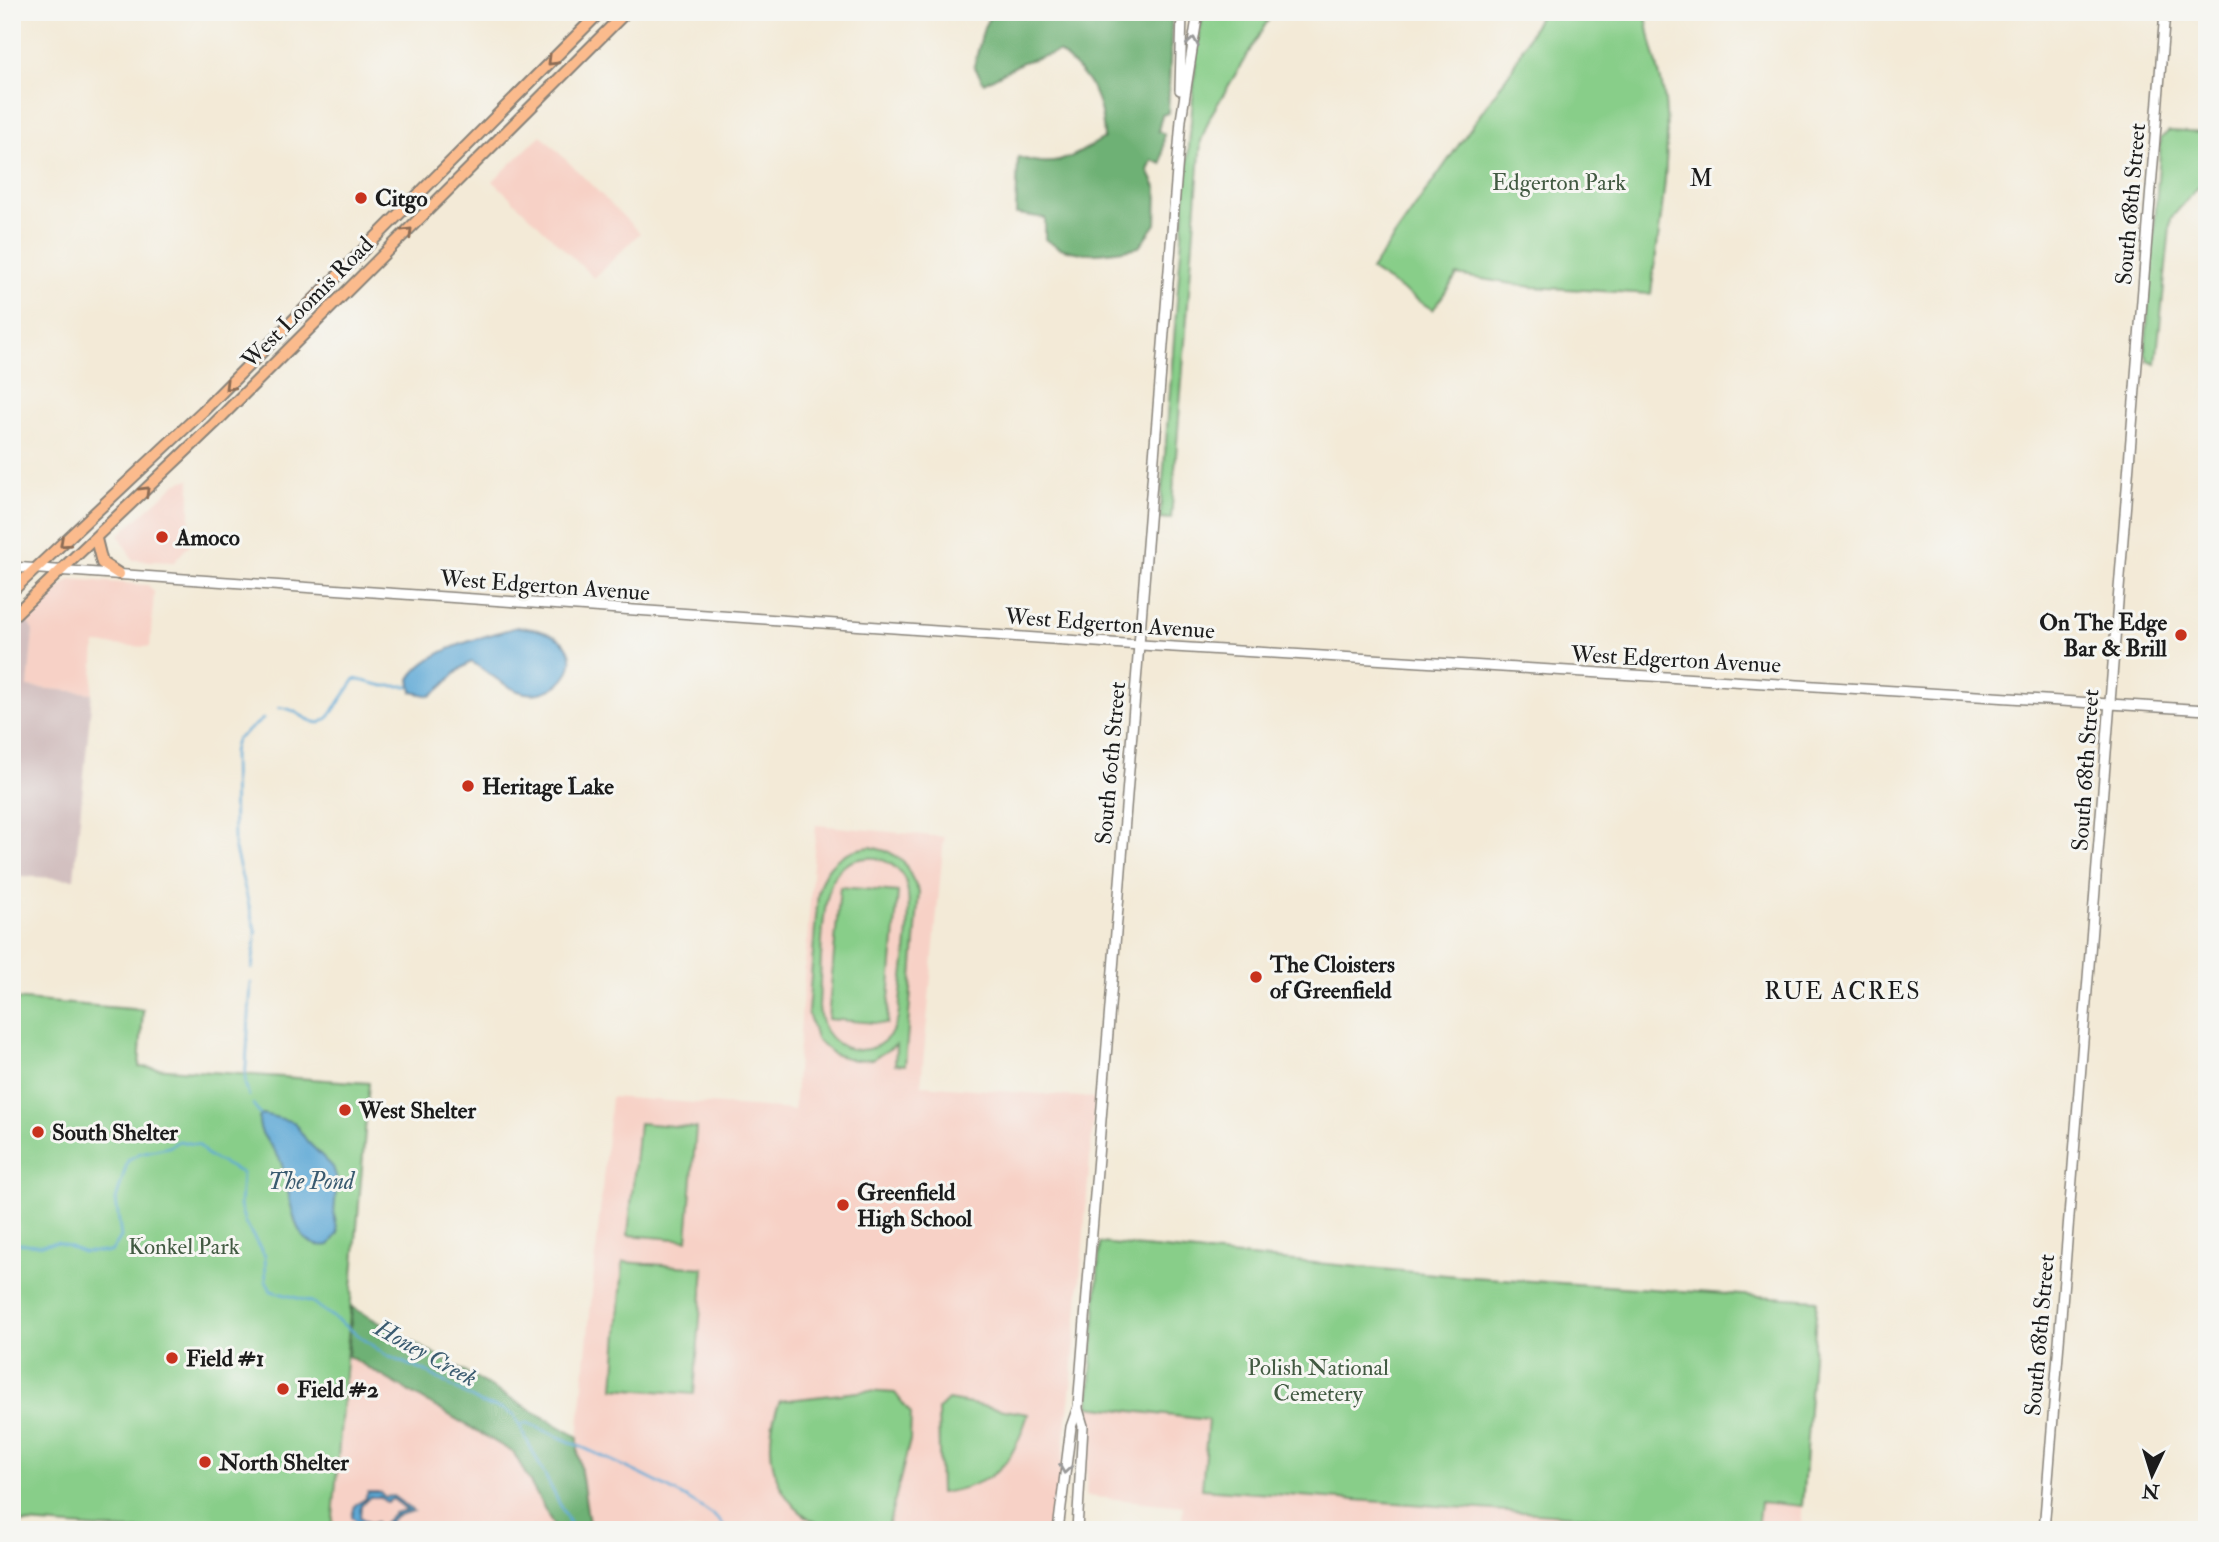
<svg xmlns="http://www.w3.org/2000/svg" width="2219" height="1542" viewBox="0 0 2219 1542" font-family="'IM FELL Double Pica',serif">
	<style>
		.built { fill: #f7d1c6 }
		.industrial { fill: #d2bfbf }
		.green { fill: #88ce89; stroke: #527552; stroke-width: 2; fill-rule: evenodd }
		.forest { fill: #6eb175; stroke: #456648; stroke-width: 2 }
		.water { fill: #5ea9d6; stroke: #3d6279; stroke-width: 2; fill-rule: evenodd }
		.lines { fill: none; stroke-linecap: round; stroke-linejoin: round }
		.stream { stroke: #5ea9d6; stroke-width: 2.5 }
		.tertiary-casing { stroke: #88837a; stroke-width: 12 }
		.secondary-casing { stroke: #88837a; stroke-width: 13 }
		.primary-casing { stroke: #88837a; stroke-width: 14 }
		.tertiary { stroke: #fff; stroke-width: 9 }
		.secondary { stroke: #fde4d1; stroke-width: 10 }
		.primary { stroke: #fbbb8d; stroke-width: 10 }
		.oneway { stroke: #999 }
		.oneway2 { stroke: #8c6c54 }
		.poi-dot { fill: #c8321e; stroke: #f6f6f2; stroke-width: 2.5 }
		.labels { text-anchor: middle; stroke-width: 6; stroke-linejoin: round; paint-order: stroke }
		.park-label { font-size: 23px; fill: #425a42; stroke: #f6f6f2 }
		.poi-label { font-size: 23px; font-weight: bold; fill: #1c1c1c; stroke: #f6f6f2; text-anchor: start }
		.street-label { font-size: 23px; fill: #1c1c1c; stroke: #f6f6f2 }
		.neighbourhood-label { font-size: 24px; letter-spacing: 2px; fill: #1c1c1c; stroke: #f6f6f2 }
		.water-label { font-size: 24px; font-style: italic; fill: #3a5b70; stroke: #f6f6f2 }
	</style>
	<rect width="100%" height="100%" fill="#f6f6f2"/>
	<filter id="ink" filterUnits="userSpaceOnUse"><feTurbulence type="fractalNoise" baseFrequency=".0143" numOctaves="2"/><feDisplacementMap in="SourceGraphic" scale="14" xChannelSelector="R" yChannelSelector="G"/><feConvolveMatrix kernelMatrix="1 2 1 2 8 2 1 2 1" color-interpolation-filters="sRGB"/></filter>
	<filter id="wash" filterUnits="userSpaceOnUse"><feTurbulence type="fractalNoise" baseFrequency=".00686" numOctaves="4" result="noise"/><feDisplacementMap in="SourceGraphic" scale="28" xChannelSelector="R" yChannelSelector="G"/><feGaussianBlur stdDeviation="1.57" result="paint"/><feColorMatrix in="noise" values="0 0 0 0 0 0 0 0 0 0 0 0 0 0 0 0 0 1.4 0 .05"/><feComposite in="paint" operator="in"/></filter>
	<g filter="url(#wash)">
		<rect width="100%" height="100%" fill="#f3ead7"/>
		<g class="built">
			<path d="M541,135L640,233L594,278L493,181Z"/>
			<path d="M190,479V544L174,562L133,560L119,535L177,483Z"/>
			<path d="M70,579L148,585L154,592L150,647L95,644L92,693L28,687L33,631L25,617Z"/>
			<path d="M816,825L944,837L921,1085L1095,1098L1072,1377L1054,1530H590L578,1452V1437L611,1097L794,1110Z"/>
			<path d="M348,1356L514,1453L556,1530H333Z"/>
			<path d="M1089,1406L1208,1420L1203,1489L1560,1514L1558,1530H1181L1183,1506L1086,1496Z"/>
			<path d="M1759,1502L1802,1506L1801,1530H1757Z"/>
			<path d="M1635,1520L1723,1524L1722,1530H1634Z"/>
		</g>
		<path class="industrial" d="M25,617L33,631L28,687L92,693L74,879L19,876L12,948V629Z"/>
		<g class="green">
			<path d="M1203,12H1273L1211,115L1201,141L1171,519L1160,518L1196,57Z"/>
			<path d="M1541,12H1646C1648,43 1661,71 1665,101C1672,164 1658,231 1651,294L1532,287L1457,275L1433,310L1371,270L1512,69Z"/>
			<path d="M2169,131L2204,133L2202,166L2207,175V188L2201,184L2171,218L2156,364L2148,361L2145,352L2161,138Z"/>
			<path d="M871,847L889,852L904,862L919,892L905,1065L895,1064L896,1045L873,1059L854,1060L833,1054L816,1039L808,1012L818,893C823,865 843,849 871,847ZM876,858C888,861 899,868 905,880C915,903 902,982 899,1010C894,1065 821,1063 819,1006C821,975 820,903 834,877C842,862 859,857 876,858Z"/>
			<path d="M840,887L898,892L887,1024L828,1019Z"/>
			<path d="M12,999L143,1010L139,1067L369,1083L332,1530H128L12,1522Z"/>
			<path d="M639,1123L696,1128L687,1240L628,1235Z"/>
			<path d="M1100,1243L1457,1276L1817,1300L1802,1506L1760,1502L1757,1529L1202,1489L1208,1420L1089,1406Z"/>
			<path d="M623,1262L704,1268L694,1394L614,1388Z"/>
			<path d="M866,1391L895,1393L911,1414L910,1440L888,1527C870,1530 847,1533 828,1527C774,1510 759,1448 780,1401Z"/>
			<path d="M948,1400L1028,1414C1012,1465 995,1485 940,1493L938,1410Z"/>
		</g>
		<g class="forest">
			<path d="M992,12H1172L1168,113L1162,115L1158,131L1164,134L1162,164L1152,160L1148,171L1157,189L1156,224L1139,247C1109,253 1070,260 1045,239V218L1016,214L1018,157C1057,170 1070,158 1104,138C1102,97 1091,78 1059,52L1023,62L984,83L974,66L984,27Z"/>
			<path d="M352,1307L578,1437V1452L590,1530H556L514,1453L348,1356Z"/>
		</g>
		<g class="water">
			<path d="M517,627C610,634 565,708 518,691C502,685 487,671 472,662C456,668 446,687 430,696L412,692L410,679C426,649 487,636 517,627Z"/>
			<path d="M263,1114L294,1122L307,1141L333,1167L337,1179L334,1214L338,1233L329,1245C286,1253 292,1183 280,1160C273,1144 258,1137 259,1118Z"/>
			<path d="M368,1492H380L385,1497L393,1496L413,1511L395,1516L382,1530H358L357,1521L352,1517L355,1505L365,1499ZM370,1497H380L386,1502L393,1499L407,1510L394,1513L380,1527L376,1522L371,1524L360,1517L361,1505Z"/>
		</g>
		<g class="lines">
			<g class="stream">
				<path d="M279,708C294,706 304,722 320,723L329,717L355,679L384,686H409"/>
				<path d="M252,969L256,933L234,846L233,752L236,740L263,719"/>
				<path d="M249,1096L245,1083L251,983"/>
				<path d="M253,1104L260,1115"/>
				<path d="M12,1243L40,1245L57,1242L83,1252H111L121,1237L116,1200L128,1160L140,1153L169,1147L179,1141L199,1145L208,1156L242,1173L240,1206L245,1223L265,1256L266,1281L271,1291L312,1302L387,1356L427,1372L480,1403L503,1409L514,1415L573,1530"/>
				<path d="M519,1425L527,1423C560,1438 718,1503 726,1530"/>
			</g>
		</g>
	</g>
	<g filter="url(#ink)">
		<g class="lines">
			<g class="tertiary-casing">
				<g id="tertiary">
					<path d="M1180,90L1182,12"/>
					<path d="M12,567L1125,644L2207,710"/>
					<path d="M1058,1530L1071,1427L1078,1407L1181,120L1198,12"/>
					<path d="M1077,1530L1083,1426L1078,1409"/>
					<path d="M2044,1530L2165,12"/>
				</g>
			</g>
			<g class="secondary-casing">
				<path id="secondary" d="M12,1529L20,1530"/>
			</g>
			<g class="primary-casing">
				<g id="primary">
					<path d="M96,539L102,563L119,574"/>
					<path d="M12,591L203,411L600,12"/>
					<path d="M12,617L214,424L626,12"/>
				</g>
			</g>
			<use href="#tertiary" class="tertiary"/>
			<use href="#secondary" class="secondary"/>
			<use href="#primary" class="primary"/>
		</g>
		<defs><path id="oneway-chevron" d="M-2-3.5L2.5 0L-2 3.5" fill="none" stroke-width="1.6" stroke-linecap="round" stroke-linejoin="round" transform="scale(1.75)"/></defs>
		<g class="oneway">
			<use href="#oneway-chevron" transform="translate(1193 42) rotate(-80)"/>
			<use href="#oneway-chevron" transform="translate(1065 1469) rotate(99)"/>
		</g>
		<g class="oneway2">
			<use href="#oneway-chevron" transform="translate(552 61) rotate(135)"/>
			<use href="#oneway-chevron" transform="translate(408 232) rotate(-45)"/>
			<use href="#oneway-chevron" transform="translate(229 386) rotate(135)"/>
			<use href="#oneway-chevron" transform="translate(145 491) rotate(-44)"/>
			<use href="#oneway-chevron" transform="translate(64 543) rotate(137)"/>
		</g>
	</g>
	<g class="poi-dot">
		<circle cx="361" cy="198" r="7"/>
		<circle cx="162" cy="537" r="7"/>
		<circle cx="2181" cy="635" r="7"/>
		<circle cx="468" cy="786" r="7"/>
		<circle cx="1256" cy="977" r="7"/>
		<circle cx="345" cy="1110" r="7"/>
		<circle cx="38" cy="1132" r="7"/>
		<circle cx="843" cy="1205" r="7"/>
		<circle cx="172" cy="1358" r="7"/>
		<circle cx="283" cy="1389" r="7"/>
		<circle cx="205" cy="1462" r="7"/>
	</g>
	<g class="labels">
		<g class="park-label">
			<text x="1559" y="190">Edgerton Park</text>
			<text x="184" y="1254">Konkel Park</text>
			<text x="1318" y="1375">Polish National<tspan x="1318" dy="26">Cemetery</tspan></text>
		</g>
		<g class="poi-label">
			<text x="375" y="206">Citgo</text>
			<text x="176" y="545">Amoco</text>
			<text x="2167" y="630" text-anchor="end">On The Edge<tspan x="2167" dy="26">Bar &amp; Brill</tspan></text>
			<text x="482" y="794">Heritage Lake</text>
			<text x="1270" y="972">The Cloisters<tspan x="1270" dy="26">of Greenfield</tspan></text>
			<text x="359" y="1118">West Shelter</text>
			<text x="52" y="1140">South Shelter</text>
			<text x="857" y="1200">Greenfield<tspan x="857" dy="26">High School</tspan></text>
			<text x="186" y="1366">Field #1</text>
			<text x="297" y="1397">Field #2</text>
			<text x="219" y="1470">North Shelter</text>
		</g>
		<g class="street-label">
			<text transform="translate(2130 204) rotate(-85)" y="8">South 68th Street</text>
			<text transform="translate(307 302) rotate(-45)" y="8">West Loomis Road</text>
			<text transform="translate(545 585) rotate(4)" y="8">West Edgerton Avenue</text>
			<text transform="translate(1110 623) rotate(4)" y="8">West Edgerton Avenue</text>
			<text transform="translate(1676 659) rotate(3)" y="8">West Edgerton Avenue</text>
			<text transform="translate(1110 763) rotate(-85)" y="8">South 60th Street</text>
			<text transform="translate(2085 770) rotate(-86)" y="8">South 68th Street</text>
			<text transform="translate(2039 1335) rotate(-85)" y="8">South 68th Street</text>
		</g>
		<g class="neighbourhood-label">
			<text x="1702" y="186">M</text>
			<text x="1843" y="999">RUE ACRES</text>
		</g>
		<g class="water-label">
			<text x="311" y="1189">The Pond</text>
			<text transform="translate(426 1353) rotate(29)" y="8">Honey Creek</text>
		</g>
	</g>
	<rect width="2219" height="1542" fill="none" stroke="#f6f6f2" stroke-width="42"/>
	<g transform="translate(2152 1475) rotate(184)" stroke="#f6f6f2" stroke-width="5" paint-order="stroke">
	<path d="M0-5L12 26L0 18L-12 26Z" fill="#1c1c1c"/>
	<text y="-10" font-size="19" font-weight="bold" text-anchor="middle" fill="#1c1c1c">N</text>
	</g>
</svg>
